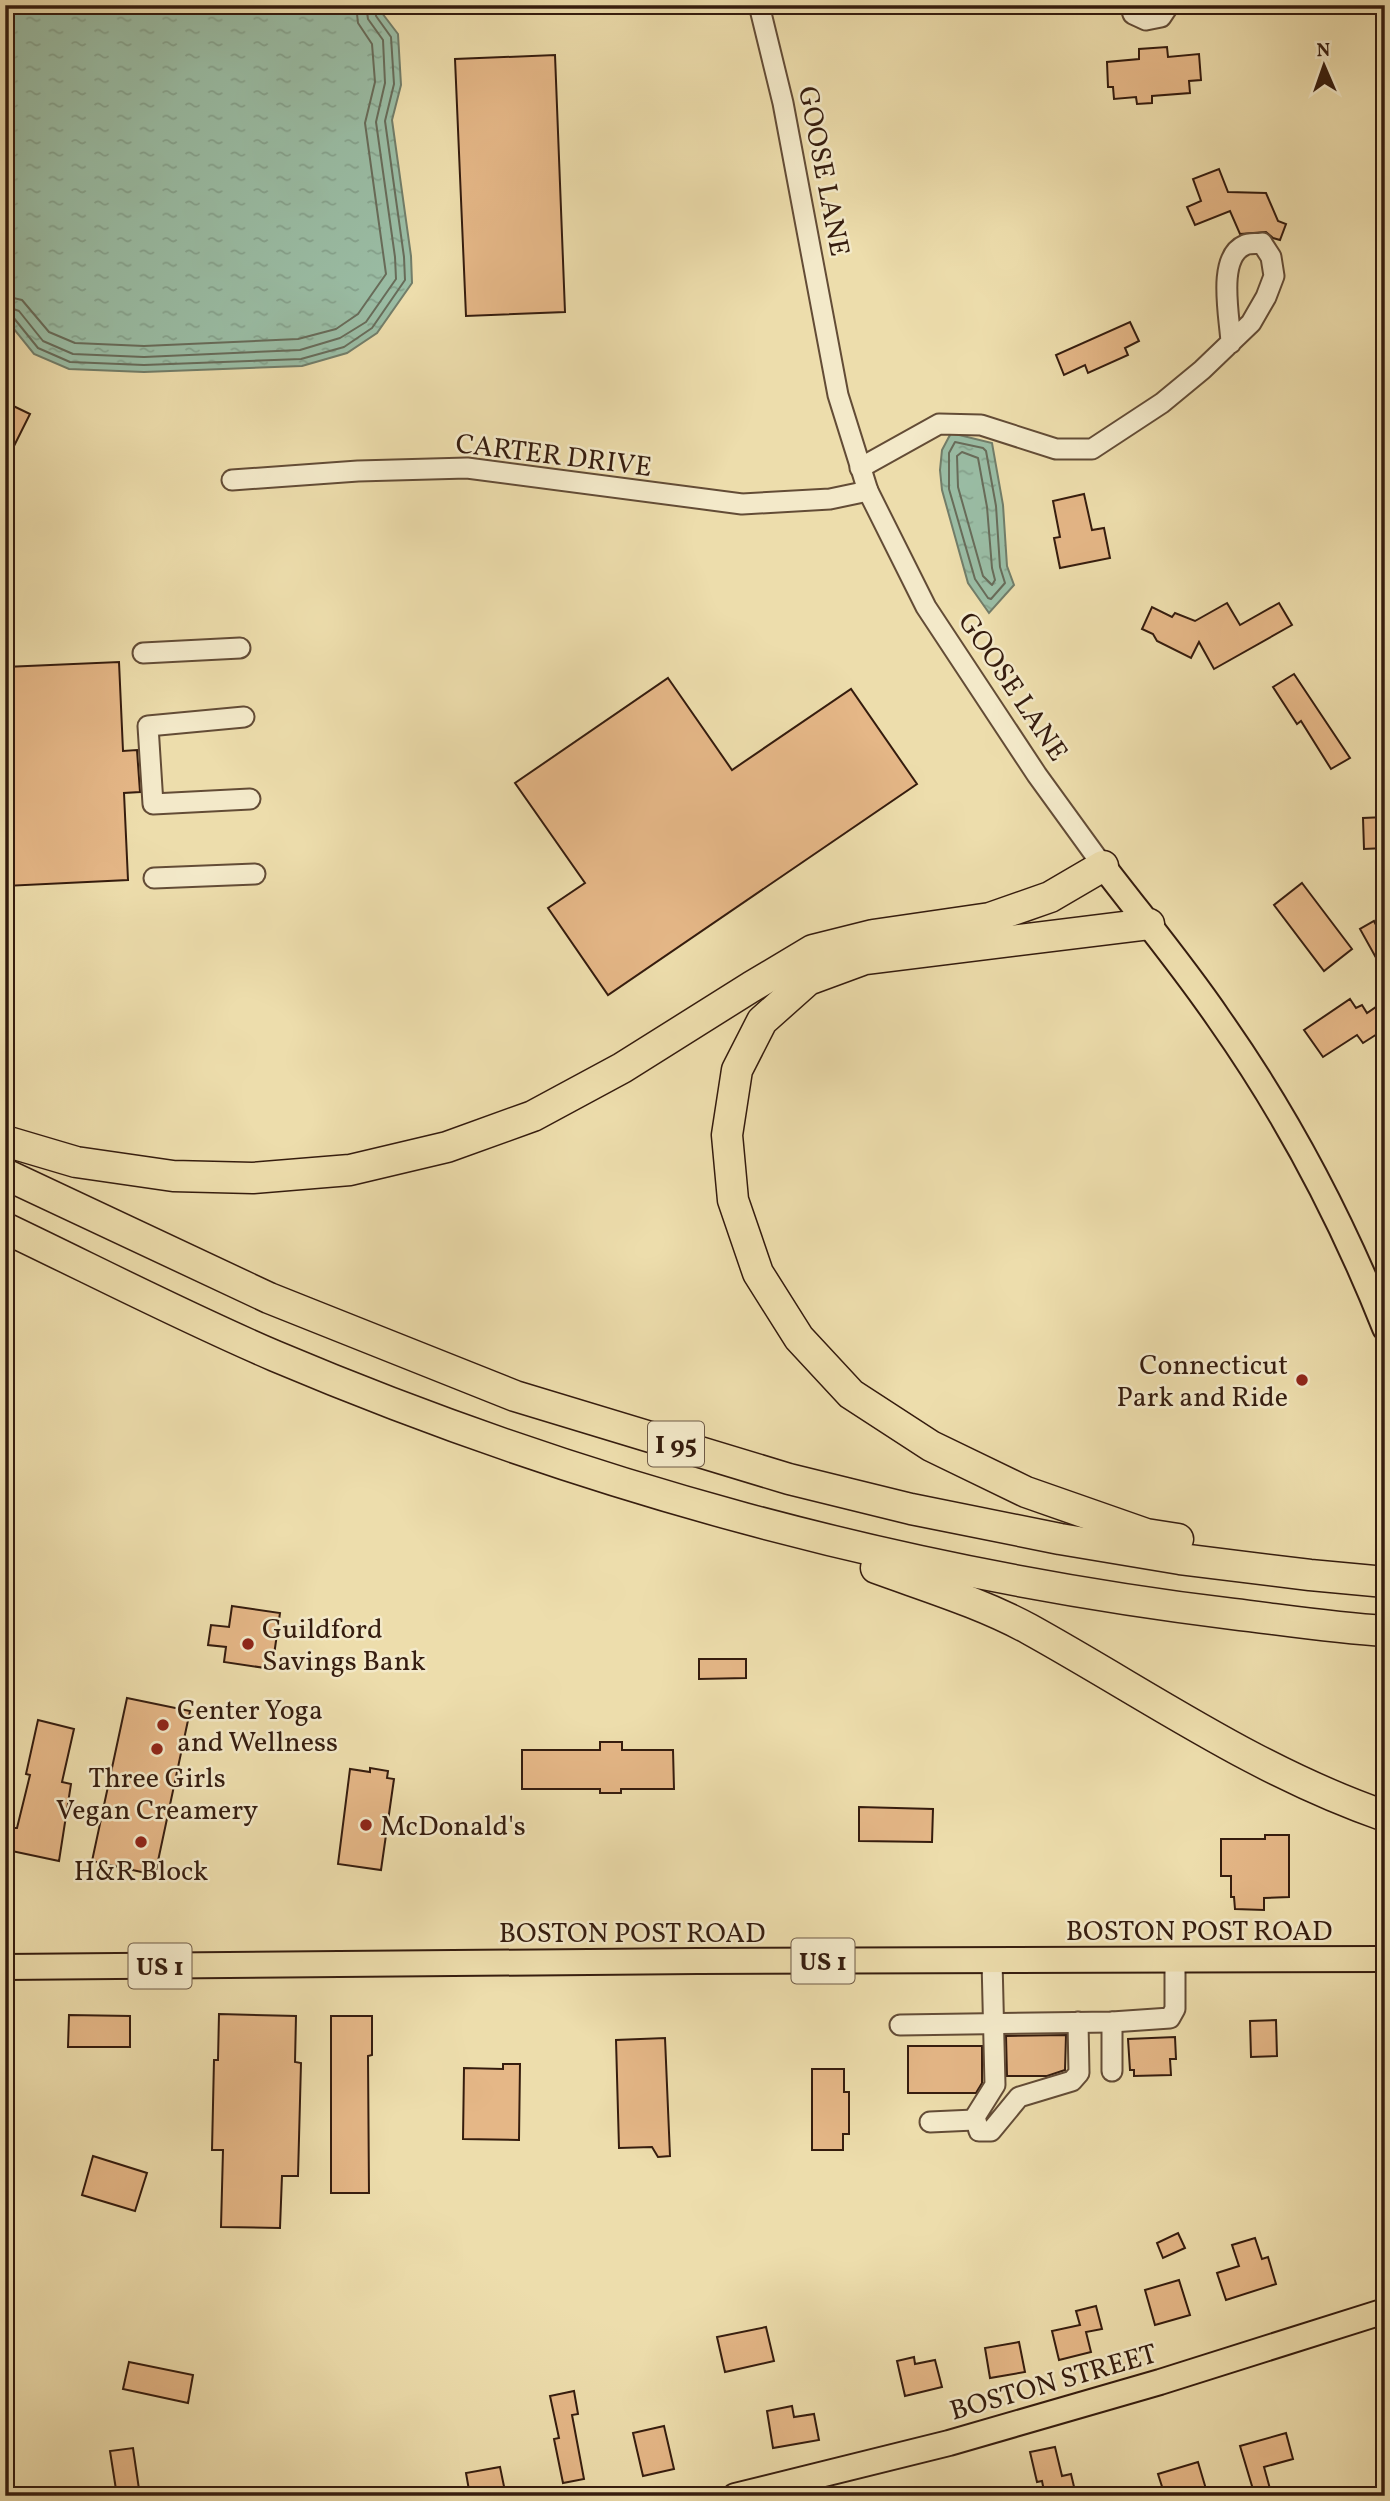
<svg xmlns="http://www.w3.org/2000/svg" width="1390" height="2501" viewBox="0 0 1390 2501" font-family="Vollkorn,serif">
	<style>
		.water { fill: url(#water-ripples); stroke: #727d69; stroke-width: 2 }
		.lines { fill: none; stroke-linecap: round; stroke-linejoin: round }
		.shore { stroke: #686c5a; stroke-width: 2 }
		.building { fill: #e5b787; stroke: #351c0e; stroke-width: 2 }
		.minor-casing { stroke: #634c36; stroke-width: 23 }
		.major-casing { stroke: #351c0e; stroke-width: 28 }
		.highway-casing { stroke: #351c0e; stroke-width: 33 }
		.minor { stroke: #f3e9c9; stroke-width: 19 }
		.major { stroke: #edddac; stroke-width: 24 }
		.highway { stroke: #edddac; stroke-width: 30 }
		.poi-dot { fill: #8f2418; stroke: #f3e9c9; stroke-width: 2.5 }
		.labels { text-anchor: middle; stroke-width: 5; stroke-linejoin: round; paint-order: stroke }
		.shield { fill: #f3e9c9; stroke: #6e5a46; stroke-width: 2 }
		.shield-label { font-size: 26px; font-weight: bold; fill: #351c0e }
		.street-label { font-size: 28px; fill: #351c0e; stroke: #f3e9c9 }
		.poi-label { font-size: 28px; fill: #351c0e; stroke: #f3e9c9; text-anchor: start }
	</style>
	<defs>
		<pattern id="water-ripples" width="26" height="14" patternUnits="userSpaceOnUse" patternTransform="scale(1.75)"><rect width="26" height="14" fill="#9abda5"/><path d="M2 4q2-2 4 0t4 0M15 11q2-2 4 0t4 0" fill="none" stroke="#85a28d"/></pattern>
	</defs>
	<rect width="100%" height="100%" fill="#edddac"/>
	<filter id="stains"><feTurbulence type="fractalNoise" baseFrequency=".00286" numOctaves="4"/><feColorMatrix values="0 0 0 0 .2 0 0 0 0 .09 0 0 0 0 .02 0 0 0 .5 -.17"/></filter>
	<radialGradient id="worn" r=".72"><stop offset=".6" stop-color="#630" stop-opacity="0"/><stop offset="1" stop-color="#630" stop-opacity=".3"/></radialGradient>
	<g class="water">
		<path d="M5,5H382V13L398,34L401,85L392,120L411,256L412,283L377,333L347,353L302,366L144,372L69,369L34,354L5,318Z"/>
		<path d="M951,433L992,443L1003,505L1007,566L1014,585L989,613L968,583L942,490L940,470L942,450Z"/>
	</g>
	<g class="lines">
		<g class="shore">
			<path d="M5,296L22,300L49,332L75,343L144,346L298,339L336,329L358,314L386,274L365,123L375,82L372,44L358,23L356,5"/>
			<path d="M5,306L19,311L43,341L73,354L144,357L300,350L340,338L366,322L396,279L395,257L376,122L385,83L383,40L368,19L366,5"/>
			<path d="M5,315L13,317L38,348L70,362L144,365L301,359L344,347L372,328L405,280L404,257L385,121L394,84L391,37L376,16L375,5"/>
			<path d="M955,442L983,448L986,451L996,506L1000,567L1005,583L991,599L988,598L975,579L949,489V453Z"/>
			<path d="M962,452L978,458L987,507L992,568L995,580L992,585L983,576L958,487L957,456Z"/>
		</g>
	</g>
	<g class="building">
		<path d="M1167,47L1168,57L1199,54L1201,80L1189,81L1190,93L1152,96V103L1137,104L1136,97L1114,99L1113,87H1108L1107,62L1139,59V49Z"/>
		<path d="M555,55L565,312L466,316L455,59Z"/>
		<path d="M1219,169L1228,192L1266,193L1278,221L1286,224L1280,240L1273,238L1266,232L1240,234L1230,211L1195,225L1187,207L1201,201L1193,179Z"/>
		<path d="M1130,322L1139,341L1125,348L1128,355L1088,373L1085,365L1064,375L1056,355Z"/>
		<path d="M5,402L30,414L5,464Z"/>
		<path d="M1084,494L1092,530L1104,528L1110,558L1060,568L1054,538L1060,537L1053,501Z"/>
		<path d="M1227,603L1240,625L1279,603L1292,625L1214,669L1199,642L1191,658L1157,641L1153,634L1142,629L1152,607L1172,617L1175,613L1195,621Z"/>
		<path d="M119,662L123,751L137,750L140,792L124,793L128,880L5,886V667Z"/>
		<path d="M1294,674L1350,758L1331,769L1301,721L1297,724L1273,687Z"/>
		<path d="M668,678L732,770L851,689L917,784L608,995L548,908L585,883L515,783Z"/>
		<path d="M1385,817V848L1364,849L1363,818Z"/>
		<path d="M1302,883L1352,949L1324,971L1274,905Z"/>
		<path d="M1374,921L1379,931L1385,928V974L1360,929Z"/>
		<path d="M1350,999L1356,1008L1362,1005L1367,1013L1376,1007L1385,1020V1029L1363,1043L1357,1035L1323,1057L1304,1030Z"/>
		<path d="M232,1606L280,1613L272,1669L224,1662L226,1647L208,1645L211,1625L229,1627Z"/>
		<path d="M699,1659H746V1678L699,1679Z"/>
		<path d="M127,1698L190,1711L155,1875L92,1861Z"/>
		<path d="M38,1720L74,1729L62,1782L71,1784L59,1861L7,1850L13,1828H17L30,1775L26,1774Z"/>
		<path d="M600,1742H622V1750H673L674,1789H621V1793H600V1789H522V1750H600Z"/>
		<path d="M370,1768L388,1771L387,1778L394,1779L381,1870L338,1864L350,1769L370,1772Z"/>
		<path d="M859,1807L933,1809L932,1842L859,1841Z"/>
		<path d="M1265,1835H1289V1897L1264,1898V1910L1235,1909L1234,1897H1231V1876H1221V1839H1265Z"/>
		<path d="M219,2014L296,2016L295,2062L301,2063L298,2176H282L280,2228L221,2227L223,2150H212L214,2060H218Z"/>
		<path d="M69,2015L130,2016V2047H68Z"/>
		<path d="M331,2016H372V2055L368,2056L369,2193H331Z"/>
		<path d="M1276,2020L1277,2056L1251,2057L1250,2021Z"/>
		<path d="M1066,2035L1065,2070L1047,2076H1007L1006,2036Z"/>
		<path d="M1175,2037L1176,2059H1170L1171,2075L1134,2076V2070H1130L1128,2039Z"/>
		<path d="M665,2038L670,2156L658,2157L652,2147L619,2148L616,2040Z"/>
		<path d="M908,2046H982V2083L976,2093H908Z"/>
		<path d="M503,2064H520L519,2140L463,2139L464,2068L503,2069Z"/>
		<path d="M812,2069H844V2092H849V2134H843V2150H812Z"/>
		<path d="M93,2156L147,2173L135,2211L82,2195Z"/>
		<path d="M1178,2233L1185,2248L1163,2258L1157,2243Z"/>
		<path d="M1255,2238L1262,2259L1268,2257L1276,2284L1226,2300L1217,2273L1239,2266L1232,2245Z"/>
		<path d="M1179,2280L1190,2315L1155,2325L1145,2290Z"/>
		<path d="M1096,2306L1102,2329L1086,2332L1091,2352L1059,2360L1052,2331L1080,2325L1076,2311Z"/>
		<path d="M766,2327L774,2361L725,2372L717,2337Z"/>
		<path d="M1019,2342L1025,2372L990,2378L985,2348Z"/>
		<path d="M914,2357L915,2364L935,2360L942,2387L905,2396L897,2361Z"/>
		<path d="M129,2362L193,2375L188,2403L123,2389Z"/>
		<path d="M574,2391L578,2414L572,2415L584,2479L563,2483L554,2439L559,2438L550,2396Z"/>
		<path d="M792,2406L794,2417L814,2414L819,2440L773,2448L767,2411Z"/>
		<path d="M664,2426L674,2469L643,2476L633,2433Z"/>
		<path d="M1286,2433L1293,2459L1264,2467L1272,2496H1255L1240,2446Z"/>
		<path d="M1055,2447L1062,2476L1071,2474L1075,2491L1045,2496L1042,2481L1037,2482L1030,2452Z"/>
		<path d="M133,2448L140,2496H117L110,2451Z"/>
		<path d="M1198,2462L1206,2489L1185,2496H1165L1158,2474Z"/>
		<path d="M500,2467L506,2496H470L466,2473Z"/>
	</g>
	<g class="lines">
		<g class="minor-casing">
			<g id="minor">
				<path d="M759,5L783,103L838,395L868,491L926,607L1037,775L1103,866"/>
				<path d="M1130,5L1133,14L1146,20L1161,17L1169,5"/>
				<path d="M860,468L939,424L981,425L1056,449H1092L1162,403L1202,370L1251,323L1266,297L1274,276L1271,257L1262,243C1257,244 1249,243 1245,245C1216,257 1230,318 1231,343"/>
				<path d="M232,480L358,471L467,468L742,504L830,499L868,491"/>
				<path d="M143,653L240,648"/>
				<path d="M244,717L148,726L153,804L250,799"/>
				<path d="M154,878L255,874"/>
				<path d="M992,1960L995,2085L975,2117L979,2131H991L1019,2097L1072,2081L1079,2073L1078,2022"/>
				<path d="M1112,2022V2071"/>
				<path d="M900,2025L1112,2022L1170,2018L1175,2009V1960"/>
				<path d="M930,2122L974,2120"/>
			</g>
		</g>
		<g class="major-casing">
			<g id="major">
				<path d="M1103,866C1142,917 1183,966 1219,1019C1286,1114 1342,1220 1385,1328"/>
				<path d="M5,1967L697,1961L1385,1959"/>
				<path d="M735,2496L949,2443L1160,2382L1385,2311"/>
			</g>
		</g>
		<g class="highway-casing">
			<g id="highway">
				<path d="M1149,924L865,959L808,980L762,1021L737,1070L727,1135L733,1200L758,1273L799,1338L851,1394L931,1446L1026,1492L1146,1534L1178,1539"/>
				<path d="M5,1141L76,1162L173,1176L253,1178L350,1170L447,1147L533,1116L622,1068L751,987L813,950L873,935L990,918L1050,897L1103,866"/>
				<path d="M5,1174L269,1298L515,1396L789,1479L911,1509L1060,1539L1180,1559L1310,1575L1385,1582"/>
				<path d="M5,1228C95,1271 184,1317 275,1356C580,1485 904,1574 1233,1614C1283,1620 1334,1628 1385,1631"/>
				<path d="M876,1568C928,1587 981,1603 1029,1629C1148,1695 1255,1771 1385,1816"/>
			</g>
		</g>
		<use href="#minor" class="minor"/>
		<use href="#major" class="major"/>
		<use href="#highway" class="highway"/>
	</g>
	<g class="poi-dot">
		<circle cx="1302" cy="1380" r="7"/>
		<circle cx="248" cy="1644" r="7"/>
		<circle cx="163" cy="1725" r="7"/>
		<circle cx="157" cy="1749" r="7"/>
		<circle cx="366" cy="1825" r="7"/>
		<circle cx="141" cy="1842" r="7"/>
	</g>
	<g class="labels">
		<g class="shield">
			<rect x="648" y="1421.5" width="56" height="45" rx="5"/>
			<rect x="791.5" y="1938.5" width="63" height="45" rx="5"/>
			<rect x="128.5" y="1943.5" width="63" height="45" rx="5"/>
		</g>
		<g class="shield-label">
			<text x="676" y="1453">I 95</text>
			<text x="823" y="1970">US 1</text>
			<text x="160" y="1975">US 1</text>
		</g>
		<g class="street-label">
			<text transform="translate(825 171) rotate(79)" y="10">GOOSE LANE</text>
			<text transform="translate(554 454) rotate(7)" y="10">CARTER DRIVE</text>
			<text transform="translate(1014 686) rotate(56)" y="10">GOOSE LANE</text>
			<text x="1199" y="1940">BOSTON POST ROAD</text>
			<text x="632" y="1942">BOSTON POST ROAD</text>
			<text transform="translate(1053 2381) rotate(-16)" y="10">BOSTON STREET</text>
		</g>
		<g class="poi-label">
			<text x="1288" y="1374" text-anchor="end">Connecticut<tspan x="1288" dy="32">Park and Ride</tspan></text>
			<text x="262" y="1638">Guildford<tspan x="262" dy="32">Savings Bank</tspan></text>
			<text x="177" y="1719">Center Yoga<tspan x="177" dy="32">and Wellness</tspan></text>
			<text x="157" y="1787" text-anchor="middle">Three Girls<tspan x="157" dy="32">Vegan Creamery</tspan></text>
			<text x="380" y="1835">McDonald's</text>
			<text x="141" y="1880" text-anchor="middle">H&amp;R Block</text>
		</g>
	</g>
	<rect width="1390" height="2501" fill="none" stroke="#edddac" stroke-width="28"/>
	<rect x="7" y="7" width="1376" height="2487" fill="none" stroke="#351c0e" stroke-width="3.5"/>
	<rect x="14" y="14" width="1362" height="2473" fill="none" stroke="#351c0e" stroke-width="2"/>
	<g transform="translate(1324 66) rotate(358)" stroke="#f3e9c9" stroke-width="5" paint-order="stroke">
	<path d="M0-5L12 26L0 18L-12 26Z" fill="#351c0e"/>
	<text y="-10" font-size="19" font-weight="bold" text-anchor="middle" fill="#351c0e">N</text>
	</g>
	<rect width="100%" height="100%" filter="url(#stains)"/>
	<rect width="100%" height="100%" fill="url(#worn)"/>
</svg>
